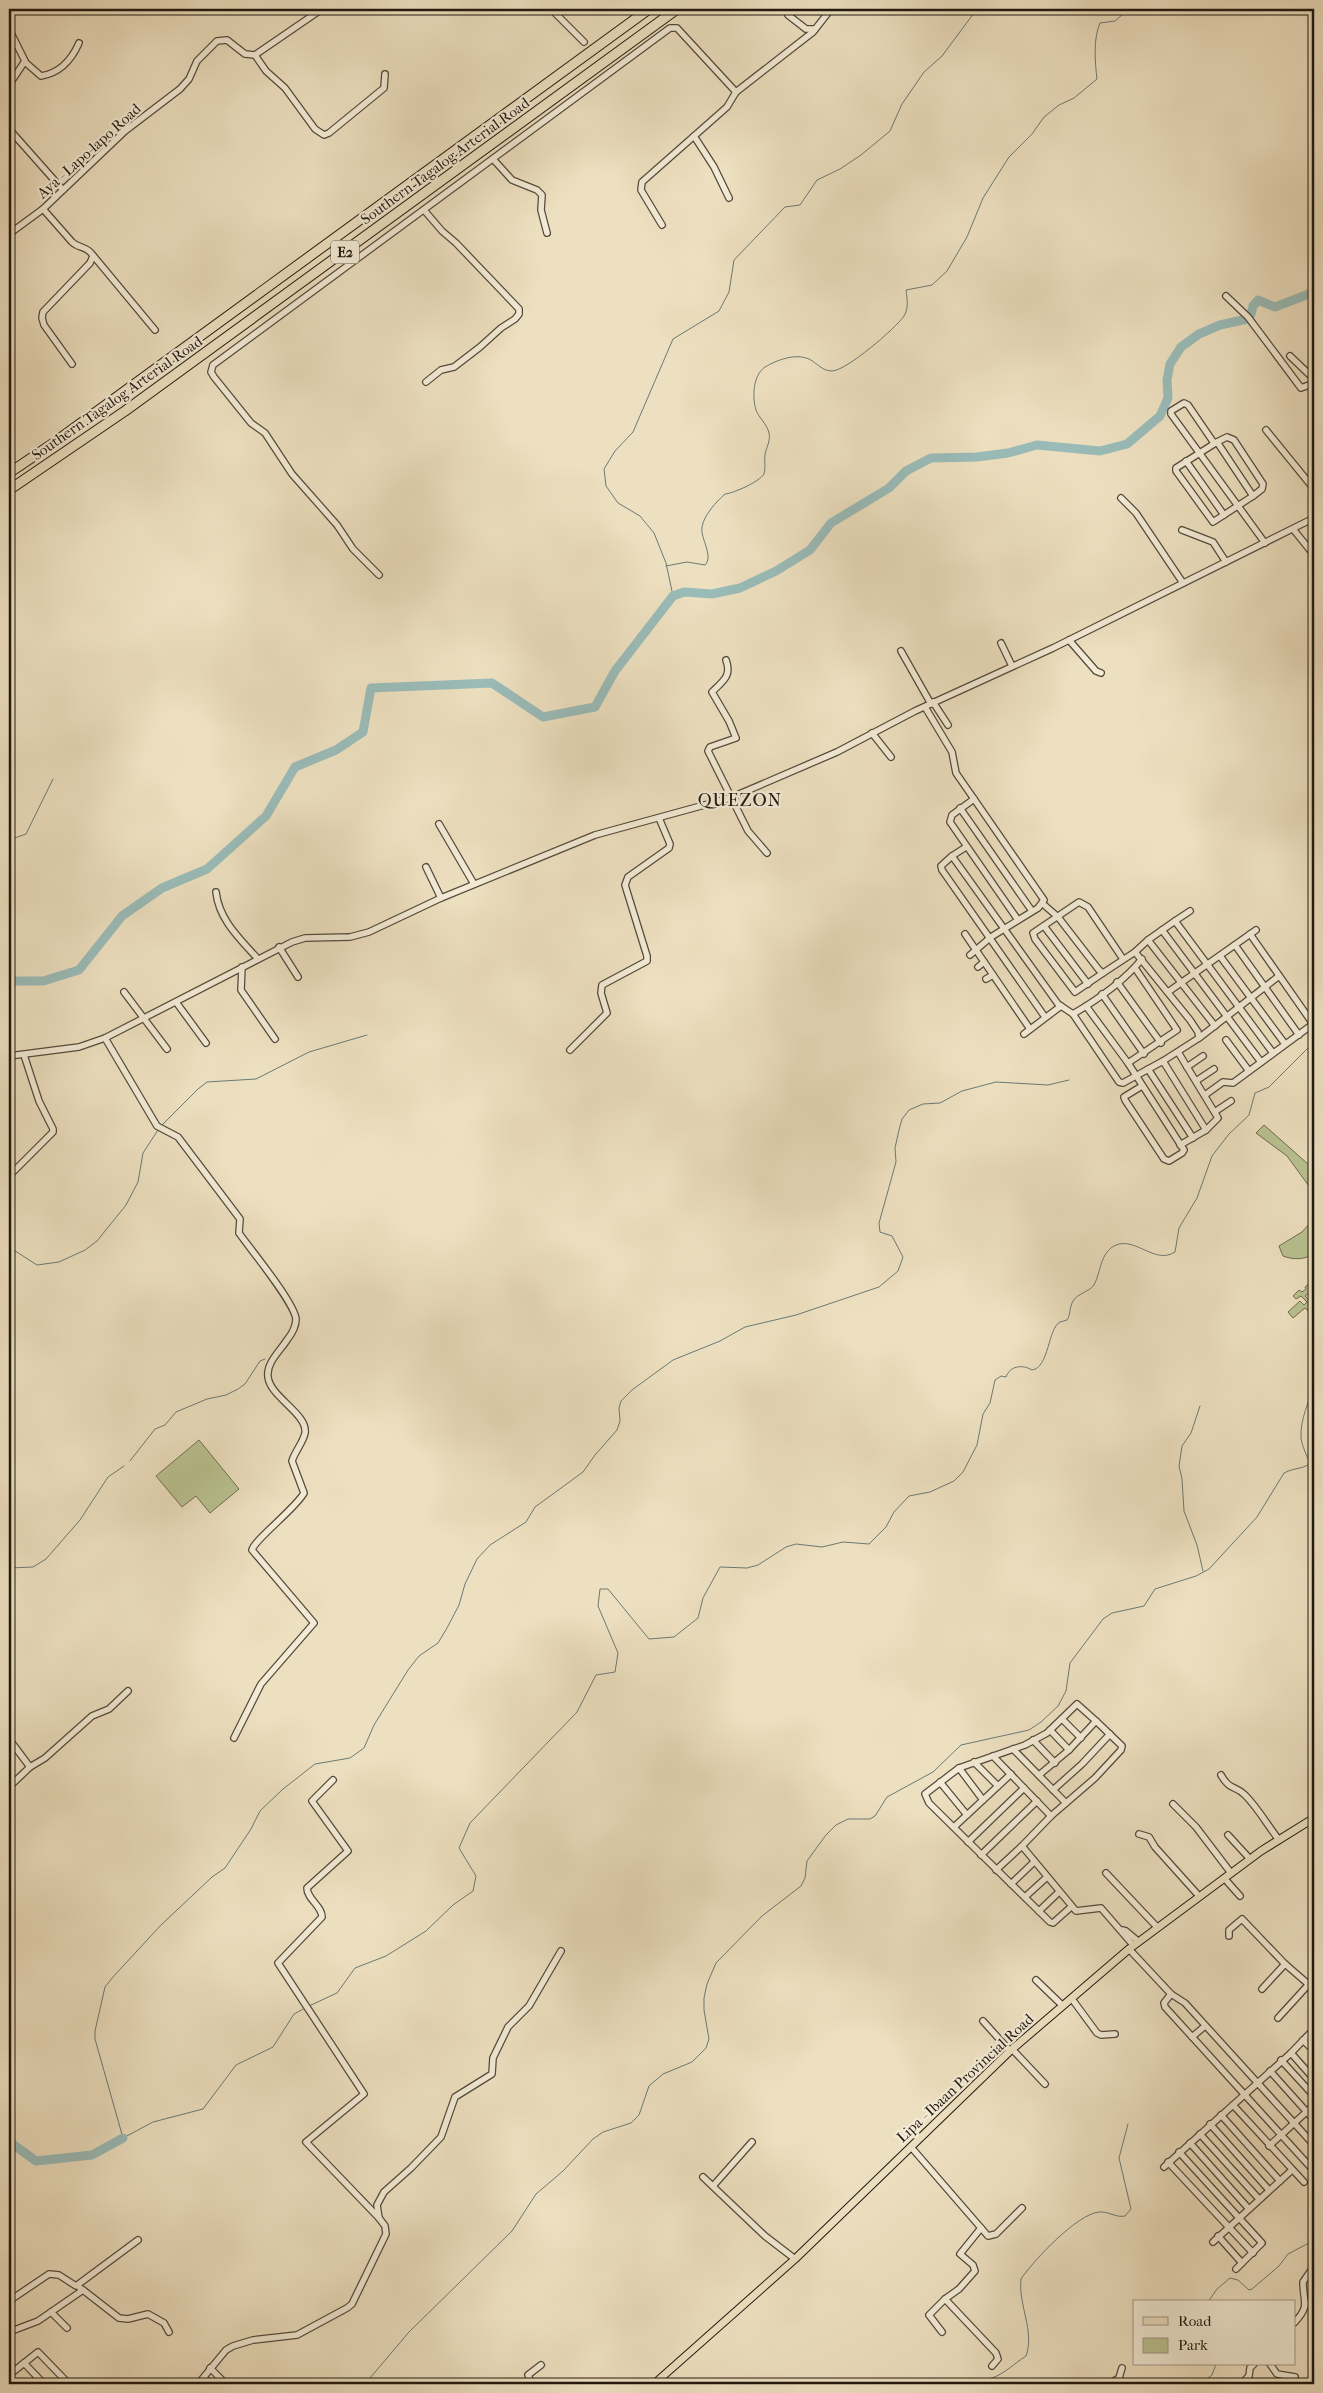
<svg xmlns="http://www.w3.org/2000/svg" width="1323" height="2393" viewBox="0 0 1323 2393" font-family="'IM FELL French Canon',serif">
	<style>
		.green { fill: #bac291; stroke: #6e6d50 }
		.lines { fill: none; stroke-linecap: round; stroke-linejoin: round }
		.stream { stroke: #6a7a75; stroke-width: 1 }
		.river { stroke: #9abcb9; stroke-width: 9 }
		.minor-casing { stroke: #544a3c; stroke-width: 8 }
		.major-casing { stroke: #211810; stroke-width: 9 }
		.highway-casing { stroke: #211810; stroke-width: 11 }
		.minor { stroke: #f3ebd6; stroke-width: 5.5 }
		.major { stroke: #ede0c0; stroke-width: 7 }
		.highway { stroke: #ede0c0; stroke-width: 9 }
		.labels { text-anchor: middle; stroke-width: 4.5; stroke-linejoin: round; paint-order: stroke }
		.shield { fill: #f3ebd6; stroke: #60574b; stroke-width: 1 }
		.shield-label { font-size: 14px; font-weight: bold; fill: #211810 }
		.street-label { font-size: 15px; fill: #211810; stroke: #f3ebd6 }
		.quarter-label { font-size: 18px; letter-spacing: 1px; fill: #211810; stroke: #f3ebd6 }
	</style>
	<rect width="100%" height="100%" fill="#ede0c0"/>
	<filter id="stains"><feTurbulence type="fractalNoise" baseFrequency=".004" numOctaves="4"/><feColorMatrix values="0 0 0 0 .2 0 0 0 0 .09 0 0 0 0 .02 0 0 0 .5 -.17"/></filter>
	<radialGradient id="worn" r=".72"><stop offset=".6" stop-color="#630" stop-opacity="0"/><stop offset="1" stop-color="#630" stop-opacity=".3"/></radialGradient>
	<g class="green">
		<path d="M1264,1125L1308,1164L1314,1156V1193L1287,1156L1256,1133Z"/>
		<path d="M1314,1219V1253C1306,1260 1293,1260 1283,1256L1279,1246L1302,1232Z"/>
		<path d="M1314,1280V1289L1305,1296L1308,1299L1314,1294V1311L1310,1313L1305,1308L1293,1318L1288,1312L1300,1301L1304,1305L1307,1302L1301,1296L1296,1299L1293,1296L1299,1290L1302,1292L1306,1289L1305,1287Z"/>
		<path d="M199,1440L239,1489L210,1513L196,1496L182,1507L156,1476Z"/>
	</g>
	<g class="lines">
		<g class="stream">
			<path d="M1140,9H1152"/>
			<path d="M666,566L687,562L705,565C714,556 700,538 702,527C704,515 716,502 725,494C734,493 759,482 764,474C766,468 764,461 765,455C766,448 771,440 769,433C767,424 759,418 756,410C752,397 753,375 765,367C777,360 795,353 809,359C817,363 822,371 832,371C846,371 896,328 904,316C909,308 907,299 906,290L932,285L947,271L967,237L983,198L1009,157L1032,134L1044,117L1059,105L1074,98L1097,79C1095,62 1093,39 1100,23L1115,21L1123,14L1137,9"/>
			<path d="M673,596L666,563L654,533L640,516L618,503L606,486L604,469L615,451L633,432L673,339L719,311L729,292L734,260L785,207L800,205L817,180L840,169L861,155L890,131L902,104L924,72L942,56L971,17L974,9"/>
			<path d="M9,840L26,834L53,779"/>
			<path d="M162,1125L198,1089L207,1082L256,1079L309,1052L367,1035"/>
			<path d="M9,1247L37,1265L59,1262L85,1250L97,1241L126,1205L138,1182L143,1153L158,1130"/>
			<path d="M1200,1406L1191,1433L1182,1446L1179,1466L1182,1479L1184,1511L1197,1545L1203,1571"/>
			<path d="M130,1461L155,1429L165,1425L176,1412L207,1399L226,1395L238,1389L245,1384L260,1361L265,1359"/>
			<path d="M1310,1464C1307,1456 1302,1446 1301,1438C1300,1419 1309,1402 1314,1385"/>
			<path d="M9,1568L33,1567L46,1559L80,1520L108,1477L124,1466"/>
			<path d="M309,2006L337,1993L355,1968L386,1956L426,1931L453,1905L473,1891L476,1876L459,1848L470,1823L577,1712L596,1675L615,1672L618,1653L598,1606L600,1589H608L649,1639L674,1637L698,1618L703,1598L720,1567L747,1568L758,1565L786,1547L796,1544L822,1547L843,1542L869,1544L886,1527L894,1512L909,1496L930,1492L954,1481L963,1472L977,1445L983,1414L990,1403L995,1380L1001,1376L1006,1377C1010,1366 1022,1364 1032,1370C1049,1368 1048,1328 1060,1322C1062,1321 1065,1321 1067,1320C1071,1314 1069,1308 1073,1301C1078,1293 1089,1292 1094,1285C1101,1272 1100,1252 1116,1245C1136,1237 1155,1265 1175,1252L1179,1228L1197,1198L1212,1156L1229,1134L1249,1115L1255,1093L1269,1087L1314,1042"/>
			<path d="M305,2008L294,2014L273,2047L236,2065L203,2109L153,2122L123,2138L95,2039V2031L105,1987L113,1977L160,1926L212,1877L225,1868L251,1829L260,1811L283,1789L315,1764L350,1758L364,1748L374,1725L408,1670L419,1656L438,1643L447,1628L459,1605L465,1584L477,1559L490,1545L526,1522L535,1507L583,1472L595,1455L617,1430L620,1421L619,1408L621,1401L632,1390L673,1360L720,1341L745,1327L796,1315L879,1287L898,1271L903,1257L892,1236L880,1232L879,1223L896,1162L895,1148L899,1130L902,1119L909,1110L923,1104L940,1103L962,1091L996,1082L1048,1085L1069,1080"/>
			<path d="M1208,2302L1217,2289L1230,2278L1238,2280L1249,2290L1252,2289L1279,2266L1288,2254L1307,2244L1314,2237"/>
			<path d="M365,2384L409,2332L512,2231L536,2194L563,2171L593,2139L603,2132L631,2123L639,2115L649,2086L663,2074L692,2062L706,2048L709,2039L704,2010V1998L707,1984L716,1963L762,1916L801,1886L805,1878L807,1861L826,1835L836,1825L848,1819H870L875,1816L887,1797L933,1772L961,1745L1029,1730L1041,1722L1058,1706L1066,1691L1070,1663L1103,1619L1112,1613L1144,1606L1155,1589L1196,1576L1209,1569L1257,1517L1284,1473C1295,1467 1305,1470 1314,1460"/>
			<path d="M957,2384C967,2377 980,2382 992,2378C1004,2374 1015,2363 1026,2356C1035,2331 1018,2305 1021,2279C1033,2261 1077,2214 1099,2212C1108,2211 1116,2218 1125,2216L1131,2209L1119,2158L1128,2124"/>
			<path d="M1200,2384L1212,2375L1216,2364"/>
		</g>
		<g class="river">
			<path d="M9,981H43L79,970L122,916L162,888L207,869L266,816L295,767L336,750L363,732L371,688L492,683L543,717L595,707L615,671L673,596L684,592L712,594L740,588L776,571L810,550L831,523L889,488L906,471L931,458L977,457L1008,453L1037,445L1100,451L1127,444L1160,416L1168,398L1167,380L1170,364L1181,347L1199,334L1220,325L1247,319L1251,314L1253,306L1258,300L1275,307L1314,292"/>
			<path d="M9,2130L11,2143L36,2161L92,2155L123,2138"/>
		</g>
		<g class="minor-casing">
			<g id="minor">
				<path d="M551,9L584,42"/>
				<path d="M785,9L788,15L806,29H815"/>
				<path d="M9,29L25,61L9,85"/>
				<path d="M255,55L266,71L285,88L315,129L324,135L329,133L384,88L385,74"/>
				<path d="M25,62L41,76C60,73 72,59 79,43"/>
				<path d="M9,129L63,190"/>
				<path d="M694,136L714,167L729,198"/>
				<path d="M493,159L512,180L537,190L542,195L541,210L547,233"/>
				<path d="M43,209L72,242C78,248 85,246 91,253L155,330"/>
				<path d="M424,210L442,231L456,243L519,309V314L515,319L501,328L480,347L454,367L441,370L426,382"/>
				<path d="M662,225L641,190L642,182L727,107L736,92"/>
				<path d="M9,234L43,209L125,131L180,89L189,79L197,61L217,41L227,40L245,54L255,55L322,9"/>
				<path d="M1226,296L1248,317L1301,388L1314,383"/>
				<path d="M1290,356L1314,379"/>
				<path d="M72,364L44,325L42,318L43,312L90,263L93,256"/>
				<path d="M1266,430L1314,489"/>
				<path d="M1217,442L1253,496L1213,522L1176,471V468Z"/>
				<path d="M1217,442L1227,437L1234,440L1263,484L1262,489L1253,496"/>
				<path d="M1214,443L1188,405L1184,403L1171,411V414L1265,543"/>
				<path d="M1186,461L1224,515"/>
				<path d="M1121,498L1136,513L1183,583"/>
				<path d="M1293,529L1314,555"/>
				<path d="M1182,530L1213,542L1226,562"/>
				<path d="M379,575L353,549L337,525L292,474L265,433L251,423L214,377L211,372L213,365L670,28H677L736,92L813,32L831,9"/>
				<path d="M1069,640L1096,671L1101,673"/>
				<path d="M1001,643L1012,666"/>
				<path d="M901,651L931,704"/>
				<path d="M726,660C732,676 723,681 712,692L729,721L736,738L710,747L708,751L748,831L767,853"/>
				<path d="M933,702L948,725"/>
				<path d="M925,707L952,752L956,773L1044,900L1038,908L991,937L970,955"/>
				<path d="M872,733L891,757"/>
				<path d="M974,799L952,815L950,822L1018,920"/>
				<path d="M960,808L1032,911"/>
				<path d="M439,824L474,884"/>
				<path d="M966,847L952,856L1058,1004L1073,1014L1119,1082L1123,1083L1163,1061L1199,1038L1198,1032L1190,1020L1135,952L1103,973L1099,970L1058,917L1043,904"/>
				<path d="M952,856L941,866L942,870L1045,1017"/>
				<path d="M426,867L441,898"/>
				<path d="M216,892C219,920 240,939 258,959"/>
				<path d="M1175,921L1190,911"/>
				<path d="M1044,926L1088,984"/>
				<path d="M1162,930L1261,1062"/>
				<path d="M965,934L1030,1029"/>
				<path d="M1235,945L1299,1035"/>
				<path d="M279,947L298,977"/>
				<path d="M1135,952L1148,940"/>
				<path d="M1220,956L1285,1044"/>
				<path d="M242,967L241,990L275,1039"/>
				<path d="M978,967L984,962"/>
				<path d="M1103,973L1075,992L1035,939L1033,933L1079,902L1088,907L1123,959"/>
				<path d="M986,979L993,975"/>
				<path d="M1117,982L1161,1043"/>
				<path d="M124,992L167,1049"/>
				<path d="M1168,992L1256,930"/>
				<path d="M1102,994L1144,1054"/>
				<path d="M176,1002L206,1043"/>
				<path d="M1086,1006L1128,1063L1184,1150L1182,1153L1169,1161L1164,1159L1125,1100L1124,1097L1142,1086"/>
				<path d="M1073,1014C1097,1000 1124,981 1142,959"/>
				<path d="M1215,1026L1148,940L1175,921L1273,1053"/>
				<path d="M1024,1034L1061,1006"/>
				<path d="M105,1038L157,1126L178,1137L240,1219L239,1233C251,1250 294,1302 296,1319C296,1327 291,1335 287,1340C280,1351 266,1363 268,1377C270,1397 308,1414 305,1433C303,1443 295,1451 292,1461L304,1493C296,1508 254,1540 252,1550L314,1623L261,1684L234,1738"/>
				<path d="M1199,1038L1279,976"/>
				<path d="M1226,1040L1249,1071"/>
				<path d="M570,1050L607,1013L601,993L602,985L647,961V956L625,885L628,877L669,848L670,844L659,818"/>
				<path d="M1178,1052L1218,1118L1206,1130L1180,1145"/>
				<path d="M9,1056L79,1047L105,1038L292,942L305,938L350,937L369,932L441,898L595,835L730,798L837,752L915,711L1053,648L1314,518"/>
				<path d="M1163,1061L1206,1130"/>
				<path d="M1128,1063L1177,1030L1135,968"/>
				<path d="M1187,1067L1203,1056"/>
				<path d="M1148,1069L1193,1138"/>
				<path d="M1196,1081L1214,1069"/>
				<path d="M1205,1095L1223,1082L1233,1083L1313,1024L1250,934"/>
				<path d="M1216,1111L1231,1101"/>
				<path d="M9,1176L53,1132V1129L39,1101L24,1055"/>
				<path d="M1062,1719L1081,1738"/>
				<path d="M1050,1730L1069,1750"/>
				<path d="M9,1739L30,1767L9,1787"/>
				<path d="M1033,1740L1055,1763"/>
				<path d="M1313,1740L1314,1742"/>
				<path d="M1013,1749L1066,1803"/>
				<path d="M993,1756L1051,1816"/>
				<path d="M974,1762L998,1786"/>
				<path d="M30,1767L45,1758L92,1716L109,1709L128,1691"/>
				<path d="M959,1768L983,1800"/>
				<path d="M1039,1775L1069,1750L1096,1721L1122,1746L1121,1750L1095,1778L1051,1816L1022,1846L1076,1911L1101,1908L1133,1945"/>
				<path d="M1221,1775C1230,1791 1235,1785 1245,1795C1258,1808 1268,1826 1279,1840"/>
				<path d="M940,1782L967,1815"/>
				<path d="M1053,1790L1082,1764L1110,1734"/>
				<path d="M1173,1804L1196,1827L1231,1873"/>
				<path d="M954,1827L1011,1774"/>
				<path d="M1139,1834L1149,1837L1155,1847L1199,1896"/>
				<path d="M1228,1835L1250,1859"/>
				<path d="M968,1842L1024,1788"/>
				<path d="M981,1855L1037,1801"/>
				<path d="M996,1870L1022,1846"/>
				<path d="M1106,1873L1157,1927"/>
				<path d="M1224,1878L1240,1896"/>
				<path d="M1011,1884L1034,1862"/>
				<path d="M1025,1897L1047,1877"/>
				<path d="M1071,1907L1053,1923L1050,1922L929,1803L925,1794L959,1768L1025,1745L1047,1733L1077,1704L1096,1721"/>
				<path d="M1039,1911L1059,1892"/>
				<path d="M1122,1930L1126,1931L1138,1941"/>
				<path d="M1229,1936V1930L1242,1919L1284,1963L1307,1983H1311L1314,1979"/>
				<path d="M1129,1949L1171,1994L1185,2003L1314,2145"/>
				<path d="M1036,1980L1063,2006"/>
				<path d="M1262,1989L1285,1964"/>
				<path d="M1171,1994L1164,2003L1165,2007L1314,2171"/>
				<path d="M1072,1999L1097,2033L1101,2035L1115,2034"/>
				<path d="M1278,2018L1309,1984"/>
				<path d="M983,2021L1010,2051"/>
				<path d="M1192,2037L1205,2026"/>
				<path d="M1303,2040L1314,2051"/>
				<path d="M1012,2049L1045,2084"/>
				<path d="M1291,2053L1314,2079"/>
				<path d="M1281,2060L1314,2096"/>
				<path d="M1270,2071L1314,2120"/>
				<path d="M1233,2105L1304,2182"/>
				<path d="M1221,2115L1280,2181"/>
				<path d="M1210,2124L1269,2190"/>
				<path d="M1200,2134L1259,2199"/>
				<path d="M1190,2143L1249,2209"/>
				<path d="M1269,2146L1314,2105"/>
				<path d="M911,2147L988,2236L996,2234L1022,2208"/>
				<path d="M1179,2152L1262,2243L1236,2269"/>
				<path d="M1168,2162L1253,2253"/>
				<path d="M1164,2167L1291,2053L1314,2029"/>
				<path d="M703,2177L765,2236L795,2259"/>
				<path d="M713,2186L752,2142"/>
				<path d="M379,2218L377,2205L384,2192L411,2168L441,2137L455,2097L492,2074L493,2058L508,2027L529,2006L561,1951"/>
				<path d="M1218,2236L1242,2263"/>
				<path d="M1213,2242L1292,2170"/>
				<path d="M83,2290L119,2318L128,2319L148,2314L164,2323L169,2332"/>
				<path d="M945,2299L996,2353L998,2359L992,2366"/>
				<path d="M9,2301L49,2274L59,2275L76,2286L138,2240"/>
				<path d="M1306,2303L1314,2308"/>
				<path d="M51,2312L67,2328"/>
				<path d="M1294,2323C1311,2305 1303,2303 1303,2282L1314,2266"/>
				<path d="M9,2332L38,2321L83,2290L80,2288"/>
				<path d="M942,2332L929,2315L945,2299L959,2289L975,2271L973,2265L960,2254L981,2228"/>
				<path d="M24,2363L44,2384"/>
				<path d="M1270,2364L1277,2374L1295,2377"/>
				<path d="M210,2368L226,2384"/>
				<path d="M9,2375L38,2352L69,2384"/>
				<path d="M204,2378L211,2384"/>
				<path d="M9,2379L14,2384"/>
				<path d="M198,2384L226,2350L233,2346L253,2340L297,2335L347,2308L352,2304L386,2234L385,2226L379,2218L306,2142L364,2094L278,1963L322,1917C322,1906 307,1899 307,1888L348,1851L312,1801L333,1780"/>
				<path d="M532,2384L528,2375L541,2365"/>
				<path d="M1109,2384L1119,2378L1122,2368"/>
				<path d="M1241,2384L1249,2376L1250,2368L1254,2364"/>
			</g>
		</g>
		<g class="major-casing">
			<path id="major" d="M654,2384L795,2259L1010,2051L1129,1949L1261,1851L1314,1818"/>
		</g>
		<g class="highway-casing">
			<g id="highway">
				<path d="M9,473L55,442L649,9"/>
				<path d="M9,490L125,411L677,9"/>
			</g>
		</g>
		<use href="#minor" class="minor"/>
		<use href="#major" class="major"/>
		<use href="#highway" class="highway"/>
	</g>
	<g class="labels">
		<rect class="shield" x="331" y="240.5" width="28" height="23" rx="4"/>
		<g class="shield-label">
			<text x="345" y="257">E2</text>
		</g>
		<g class="street-label">
			<text transform="translate(89 151) rotate(-42)" y="5">Aya - Lapo-lapo Road</text>
			<text transform="translate(445 161) rotate(-36)" y="5">Southern Tagalog Arterial Road</text>
			<text transform="translate(117 398) rotate(-35)" y="5">Southern Tagalog Arterial Road</text>
			<text transform="translate(965 2078) rotate(-43)" y="5">Lipa - Ibaan Provincial Road</text>
		</g>
		<g class="quarter-label">
			<text x="740" y="806">QUEZON</text>
		</g>
	</g>
	<rect width="1323" height="2393" fill="none" stroke="#ede0c0" stroke-width="30"/>
	<rect x="10" y="10" width="1303" height="2373" fill="none" stroke="#211810" stroke-width="2.5"/>
	<rect x="15" y="15" width="1293" height="2363" fill="none" stroke="#211810"/>
	<rect x="1133" y="2300" width="162" height="65" fill="#f3ebd6" stroke="#9f9787"/>
	<rect x="1143" y="2317" width="25" height="8" fill="#ede0c0" stroke="#9f9787"/>
	<text x="1178" y="2326" font-size="15" fill="#211810">Road</text>
	<rect x="1143" y="2338" width="25" height="15" fill="#bac291" stroke="#9f9787"/>
	<text x="1178" y="2350" font-size="15" fill="#211810">Park</text>
	<rect width="100%" height="100%" filter="url(#stains)"/>
	<rect width="100%" height="100%" fill="url(#worn)"/>
</svg>
